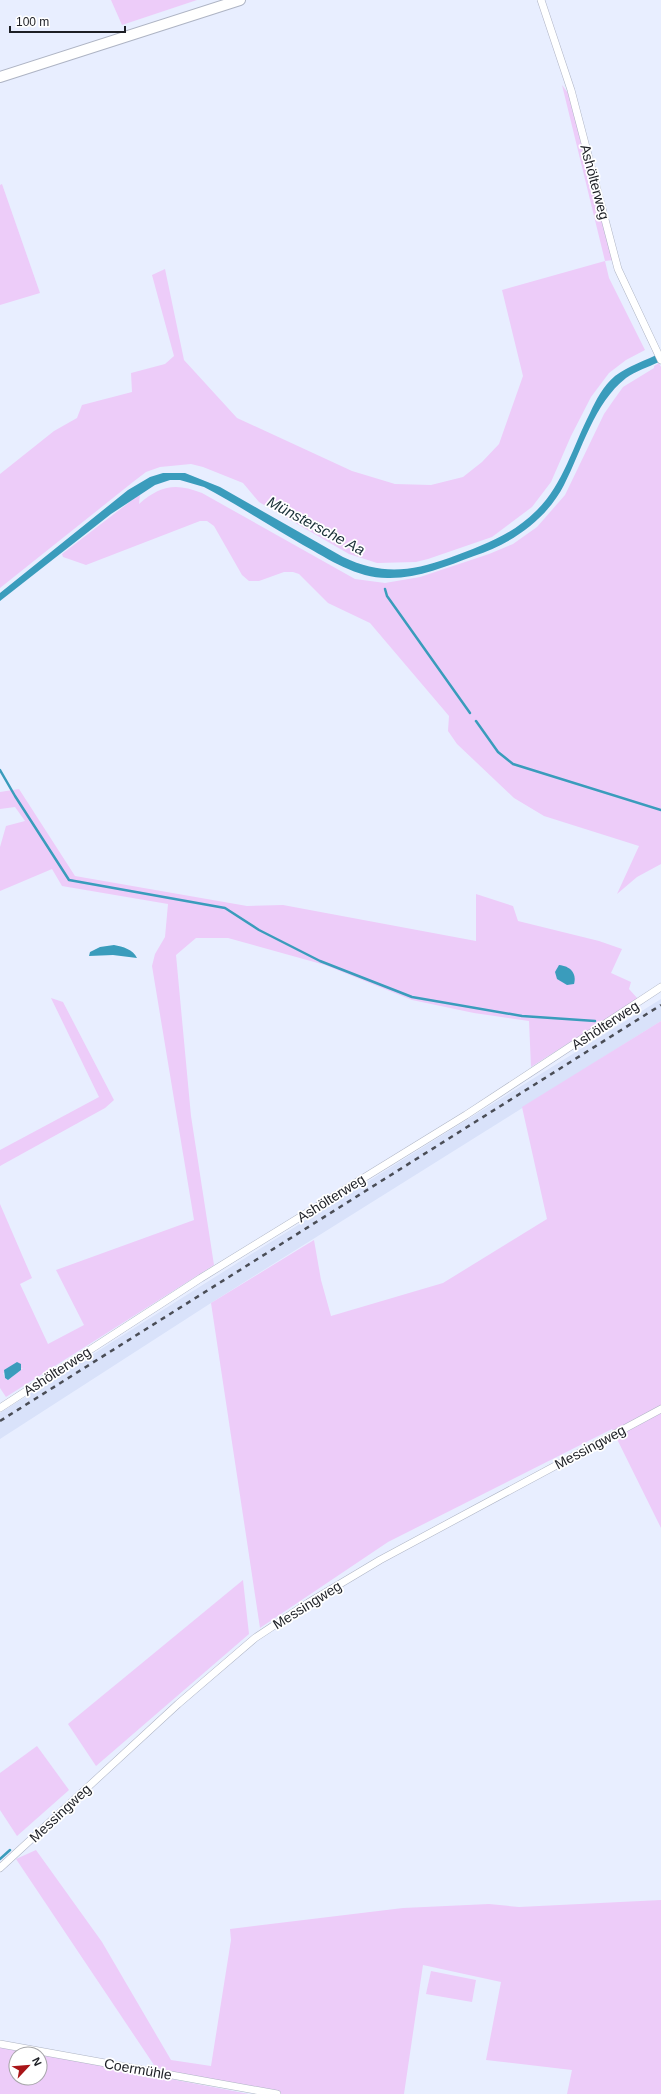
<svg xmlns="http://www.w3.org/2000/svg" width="661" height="2094" viewBox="0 0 661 2094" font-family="Helvetica,sans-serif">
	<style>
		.built { fill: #d9e2fa }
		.green { fill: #edccf9; fill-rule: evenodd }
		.water { fill: #3a9cbc }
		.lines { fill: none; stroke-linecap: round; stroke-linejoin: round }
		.stream { stroke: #3a9cbc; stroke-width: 2.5 }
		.street-casing { stroke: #aeb4c4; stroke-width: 8 }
		.secondary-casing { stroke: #aeb4c4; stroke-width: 12 }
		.street { stroke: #fff; stroke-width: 7 }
		.secondary { stroke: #fff; stroke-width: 10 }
		.rail { stroke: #4a4d56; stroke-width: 2.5; stroke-dasharray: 5 5; stroke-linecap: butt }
		.labels { text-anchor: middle; stroke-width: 3.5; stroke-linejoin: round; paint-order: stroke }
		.street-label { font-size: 14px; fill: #1d1f25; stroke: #fff }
		.water-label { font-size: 15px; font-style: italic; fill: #192f37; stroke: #fff }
	</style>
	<rect width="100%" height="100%" fill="#e8eeff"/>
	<path class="built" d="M661,999V1021L211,1303L0,1439V1413L253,1253Z"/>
	<g class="green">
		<path d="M111,0H197L122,25Z"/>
		<path d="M562,85L568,93L613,260L605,261L609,278L645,350L626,360L609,373L591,397L571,436L551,482L532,507L492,537L428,559L416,562L377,563L349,554L259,502L243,483L203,467L191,464L160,467L146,472L133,482L0,588V474L54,431L77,418L82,405L132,392L131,373L165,364L174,356L152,275L165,269L184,360L237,418L352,471L395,484L431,485L463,477L482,462L499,444L523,376L502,290L605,261Z"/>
		<path d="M2,184L40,293L0,305V185Z"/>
		<path d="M659,363L661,367V864L637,877L617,894L639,846L544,816L514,798L457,744L448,731L449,716L370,623L328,603L299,574L293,572H284L259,581H249L242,575L214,526L207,521H200L86,565L63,557L62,554L140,494L139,504C161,485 176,483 202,493L355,579L385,583L420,577L489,554L513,544L537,527L565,495L604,414L613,401L623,387L654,368V366Z"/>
		<path d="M19,789L75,876L247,906L283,905L476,941V894L513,906L518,921L599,941L622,949L611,973L631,982L629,989L638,999L531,1067L529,1021L474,1013L412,1000L325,965L228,938H196L176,955L191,1116L214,1265L6,1397L0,1388V1204L32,1278L20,1284L48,1344L84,1325L56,1270L194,1220L152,966L155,954L165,937L168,904L62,886L52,869L0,891V847L6,826L25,821L15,807L0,809V792ZM23,1368L8,1380L5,1378L3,1373Z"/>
		<path d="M51,998L63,1002L114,1100L105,1108L0,1166V1150L99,1097Z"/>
		<path d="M661,1021V1528L612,1429L388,1542L260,1628L211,1303L314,1240L321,1280L331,1316L443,1283L547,1219L522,1107Z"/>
		<path d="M243,1580L249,1634L96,1766L68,1724Z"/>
		<path d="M37,1746L69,1790L17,1836L0,1810V1773Z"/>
		<path d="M36,1850L102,1942L171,2060L211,2066L231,1940L230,1929L403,1908L489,1904L519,1907L661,1900V2094H567L572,2070L486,2060L501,1982L423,1965L404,2094H277L171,2075L154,2065L16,1859Z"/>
		<path d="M431,1971L476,1980L472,2002L426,1994Z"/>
		<path d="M0,2047L39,2054H16V2078H40V2054L249,2094H0Z"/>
	</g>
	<g class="water">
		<path d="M661,353L659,362C648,367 636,371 626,378C594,403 582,450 564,485C546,520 511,544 474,556C447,566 419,578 390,578C358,579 330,560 303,545C270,526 238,505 204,487L180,480H170L155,485L111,514L0,601V593L128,490L150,477L163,473H185L220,487L343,557C381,575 410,572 449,558C481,546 511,536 536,511C563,485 573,446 590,413C596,400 603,386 615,376C628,366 646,360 661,353Z"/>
		<path d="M114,945C123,947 133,949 137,958L113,955L89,956L90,952L100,947Z"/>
		<path d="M559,965C570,966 577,973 574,984L567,985L557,979L555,972Z"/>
		<path d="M17,1362L21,1364V1370L8,1380L5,1378L4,1370Z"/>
	</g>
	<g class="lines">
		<g class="stream">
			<path d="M385,589L387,596L470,713"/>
			<path d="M476,721L498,752L513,764L661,810"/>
			<path d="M0,770L15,796L69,880L225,908L259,930L320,961L412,997L522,1016L595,1021"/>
			<path d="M0,1859L10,1850"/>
		</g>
		<g class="street-casing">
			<g id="street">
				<path d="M541,0L571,90L618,269L661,360"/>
				<path d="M0,1408L201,1278L466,1115L661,987"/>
				<path d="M0,1868L178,1704L255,1638L308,1603L380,1560L661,1409"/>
				<path d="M0,2044L277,2094"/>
			</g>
		</g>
		<g class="secondary-casing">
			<path id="secondary" d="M0,77L240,0"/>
		</g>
		<use href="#street" class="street"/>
		<use href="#secondary" class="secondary"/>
		<path class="rail" d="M0,1421L661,1005"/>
	</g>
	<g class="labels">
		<g class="street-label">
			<text transform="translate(595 182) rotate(75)" y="5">Ashölterweg</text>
			<text transform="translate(605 1025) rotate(-33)" y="5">Ashölterweg</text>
			<text transform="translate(331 1198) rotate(-32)" y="5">Ashölterweg</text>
			<text transform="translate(57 1371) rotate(-33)" y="5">Ashölterweg</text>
			<text transform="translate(590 1447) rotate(-28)" y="5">Messingweg</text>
			<text transform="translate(307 1605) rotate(-32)" y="5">Messingweg</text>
			<text transform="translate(60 1813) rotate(-43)" y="5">Messingweg</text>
			<text transform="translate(138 2069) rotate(10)" y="5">Coermühle</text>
		</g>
		<g class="water-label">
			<text transform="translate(316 526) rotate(28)" y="5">Münstersche Aa</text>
		</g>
	</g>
	<g transform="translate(28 2066) rotate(64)"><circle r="19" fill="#ffffff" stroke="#a5a5a8"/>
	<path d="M0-3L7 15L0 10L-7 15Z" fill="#a91518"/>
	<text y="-6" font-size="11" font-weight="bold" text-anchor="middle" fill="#1d1f25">N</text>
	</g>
	<path d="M10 26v6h115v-6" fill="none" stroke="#1d1f25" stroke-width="2"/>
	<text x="16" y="26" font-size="12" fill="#1d1f25" stroke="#ffffff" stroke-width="3" paint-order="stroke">100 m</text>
</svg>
